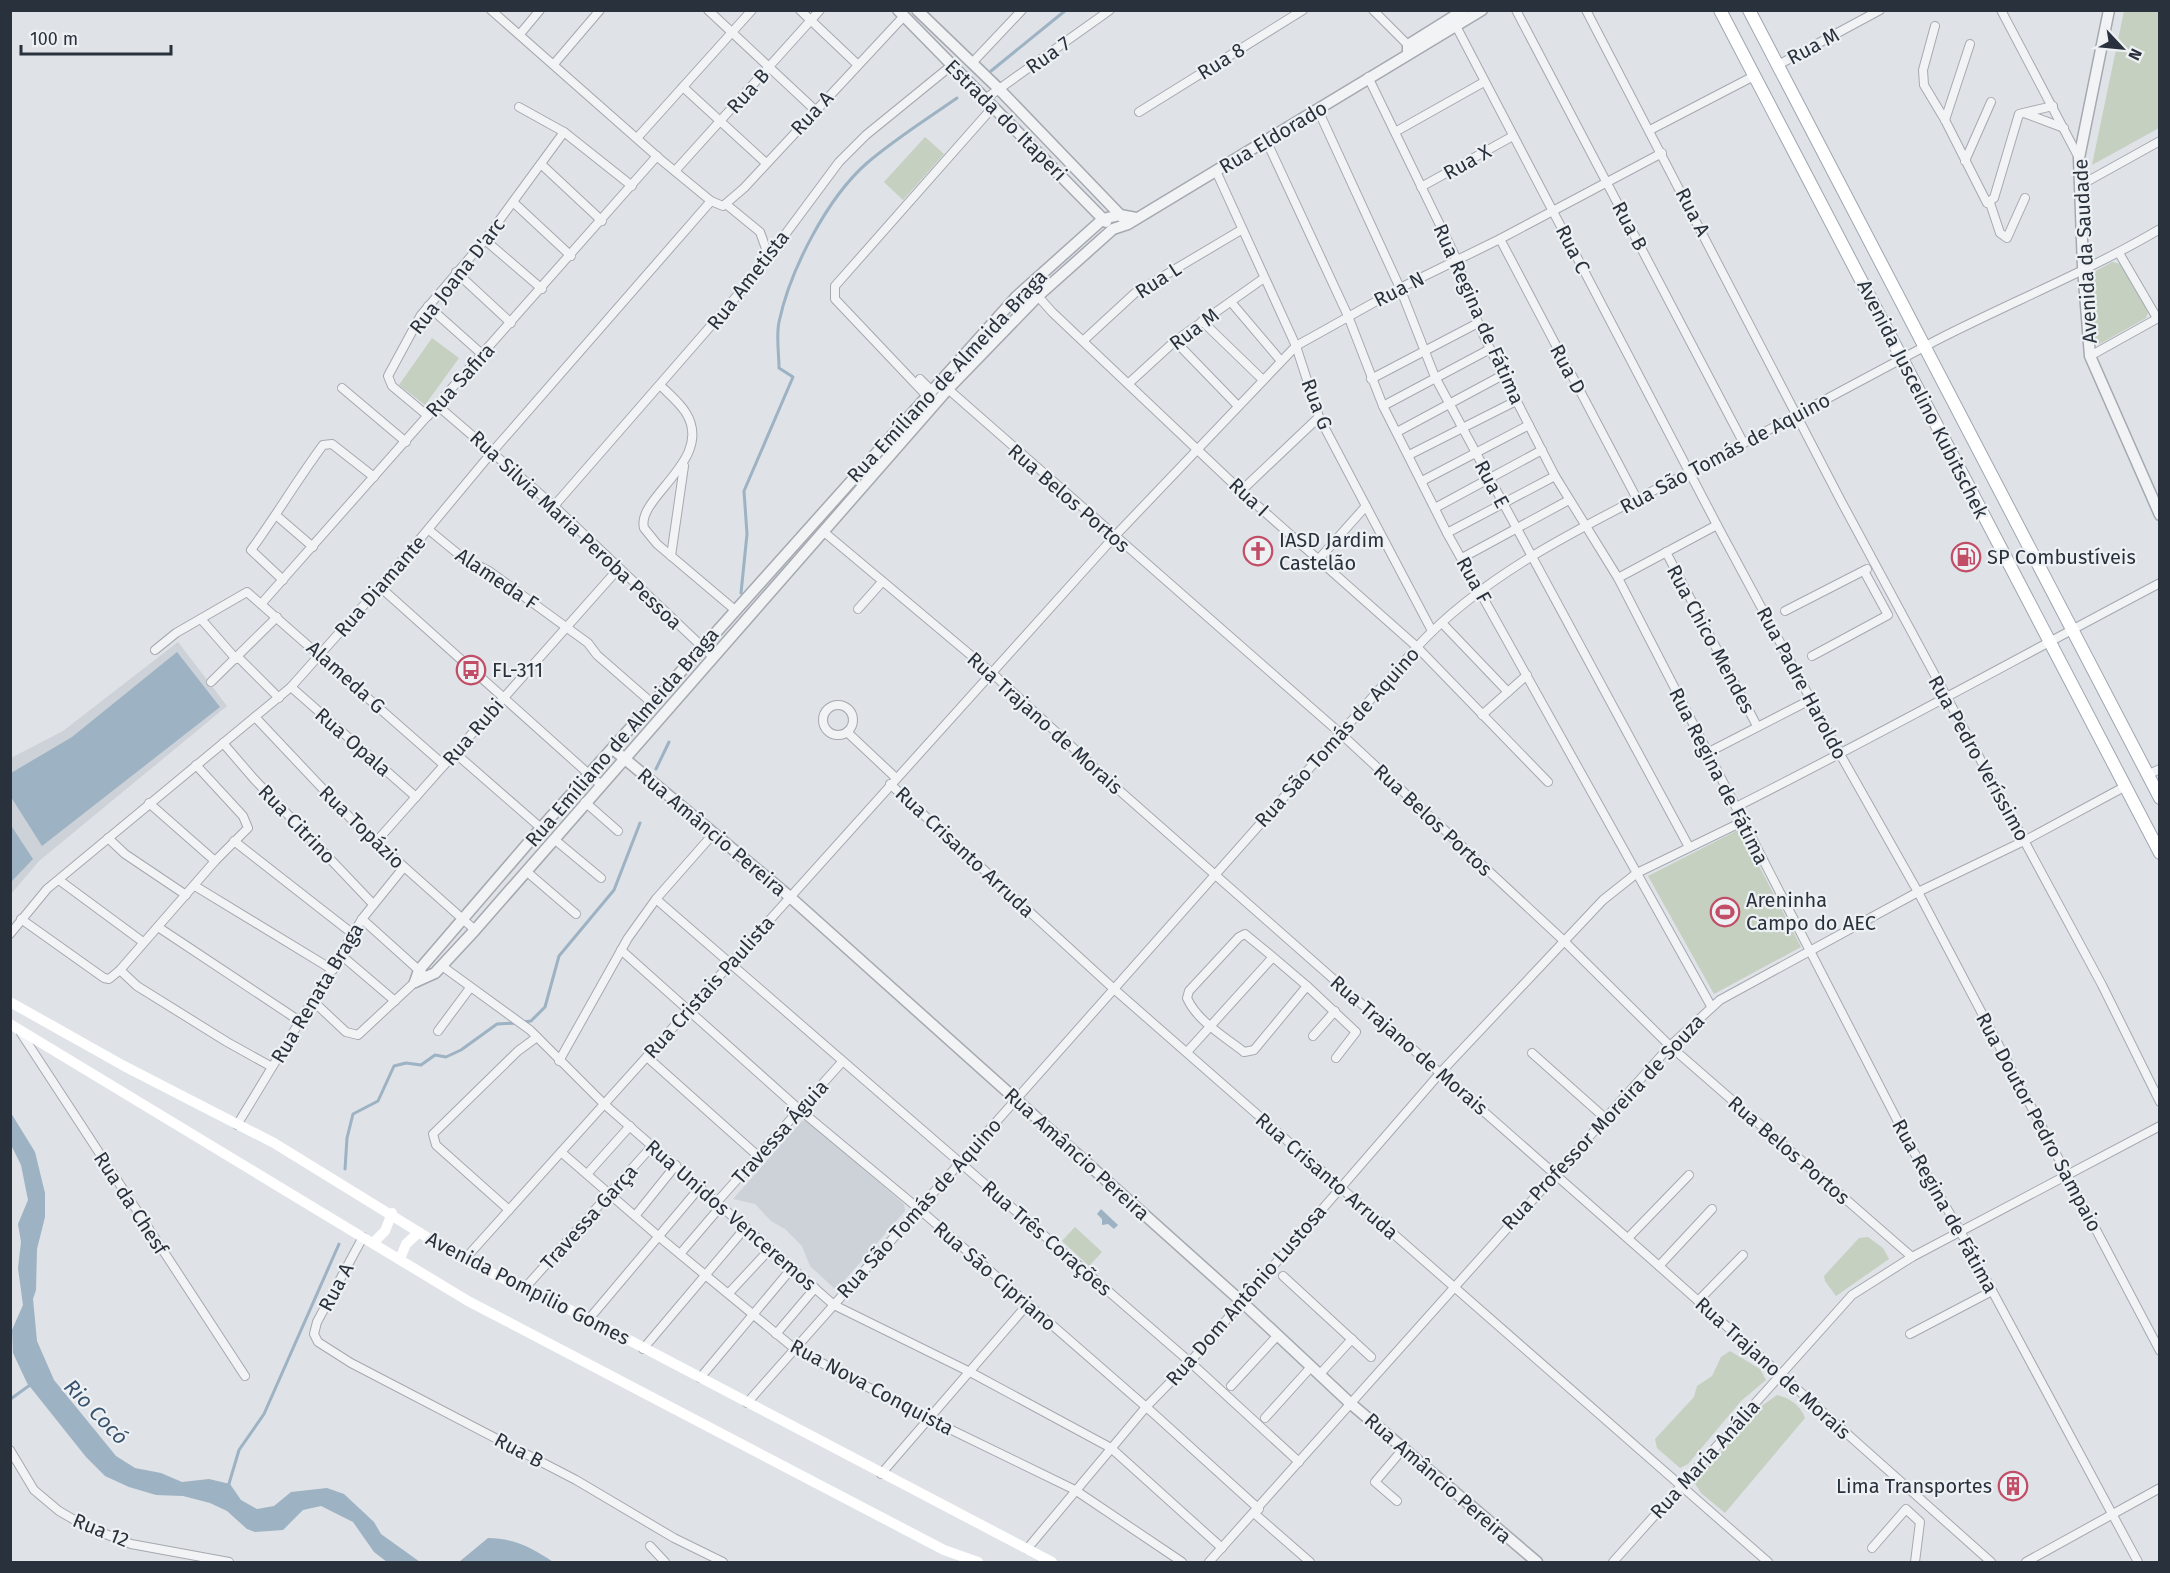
<svg xmlns="http://www.w3.org/2000/svg" width="2170" height="1573" viewBox="0 0 2170 1573" font-family="'Fira Sans',sans-serif">
	<style>
		.built { fill: #cdd1d8 }
		.green { fill: #c5d0c0 }
		.water { fill: #9db2c3 }
		.lines { fill: none; stroke-linecap: round; stroke-linejoin: round }
		.stream { stroke: #9db2c3; stroke-width: 3 }
		.minor-casing { stroke: #a5a9b0; stroke-width: 10 }
		.tertiary-casing { stroke: #a5a9b0; stroke-width: 13 }
		.primary-casing { stroke: #9fa7b1; stroke-width: 14 }
		.minor { stroke: #f1f3f5; stroke-width: 8 }
		.tertiary { stroke: #f1f3f5; stroke-width: 10 }
		.secondary { stroke: #fff; stroke-width: 10 }
		.primary { stroke: #fff; stroke-width: 12 }
		.labels { text-anchor: middle; stroke-width: 4.5; stroke-linejoin: round; paint-order: stroke }
		.street-label { font-size: 20px; fill: #29313c; stroke: #eef1f4 }
		.poi-label { font-size: 20px; fill: #29313c; stroke: #eef1f4; text-anchor: start }
		.water-label { font-size: 21px; font-style: italic; fill: #37526c; stroke: #eef1f4 }
	</style>
	<rect width="100%" height="100%" fill="#dfe2e7"/>
	<g class="built">
		<path d="M178,642L227,706L39,861L11,894V758L63,731Z"/>
		<path d="M807,1120L904,1204L905,1211L836,1290L810,1266L802,1246L785,1229L771,1221L755,1204L733,1199L802,1121Z"/>
	</g>
	<g class="green">
		<path d="M2124,11H2159V128L2092,165Z"/>
		<path d="M925,137L944,154L903,200L884,182Z"/>
		<path d="M2112,262L2121,264L2148,312L2146,318L2098,345L2093,343L2090,280L2094,272Z"/>
		<path d="M432,338L459,358L425,405L399,385Z"/>
		<path d="M1740,829L1801,947L1714,994L1648,876Z"/>
		<path d="M1075,1227L1102,1252L1089,1266L1062,1241Z"/>
		<path d="M1868,1237L1883,1248L1889,1259L1836,1296L1825,1281L1824,1276L1859,1238Z"/>
		<path d="M1730,1351L1760,1369L1766,1380L1741,1401L1688,1464L1680,1468L1657,1448L1655,1439L1694,1397L1697,1386L1712,1376L1721,1357Z"/>
		<path d="M1777,1395C1790,1398 1801,1406 1805,1418L1725,1513L1701,1493L1694,1482L1763,1405Z"/>
	</g>
	<g class="water">
		<path d="M177,652L220,707L42,846L11,797V773L72,737Z"/>
		<path d="M10,824L33,859L11,882H10Z"/>
		<path d="M11,1113L35,1152L45,1193V1217L37,1249L36,1290L33,1299L37,1341L54,1380L116,1456L135,1468L161,1473L182,1482L209,1479L230,1484L241,1500L257,1509L274,1506L291,1492L327,1488L344,1494L374,1522L381,1534L420,1562H387L374,1552L353,1522L321,1506L303,1510L283,1530L255,1532L247,1529L227,1511L210,1503L183,1496L156,1495L129,1487L105,1476L86,1457L27,1383L13,1353L12,1330L23,1305L18,1268L21,1242L18,1224L28,1200L21,1165L11,1145Z"/>
		<path d="M1101,1209L1118,1225L1114,1229L1108,1224L1102,1225V1219L1097,1214Z"/>
		<path d="M488,1538C513,1538 533,1548 553,1562H459Z"/>
	</g>
	<g class="lines">
		<g class="stream">
			<path d="M991,71L1066,10"/>
			<path d="M741,593L747,534L744,491L793,377L779,368C779,354 776,336 779,322C790,270 827,198 867,163C895,139 927,119 957,98"/>
			<path d="M656,769L669,742"/>
			<path d="M523,1022L531,1021L545,1007L559,956L614,890L640,823"/>
			<path d="M345,1169L347,1138L353,1114L378,1101L394,1066L406,1063L421,1065L435,1055L446,1057L461,1050L497,1024L517,1023"/>
			<path d="M12,1398L30,1385"/>
			<path d="M228,1487L239,1450L264,1414L339,1244"/>
		</g>
		<g class="minor-casing">
			<g id="minor">
				<path d="M491,10L660,159L711,201L723,206L744,188L904,16"/>
				<path d="M708,10L815,110"/>
				<path d="M800,10L858,65"/>
				<path d="M1373,10L1411,48"/>
				<path d="M1516,10L1743,442"/>
				<path d="M1586,10L1841,501L2102,985L2160,1102"/>
				<path d="M2001,10L2079,158"/>
				<path d="M1456,26L1717,525L1840,754L1918,892L2160,1351"/>
				<path d="M1935,26L1923,70L1924,85L1945,120L1987,203L1994,198L2019,114L2053,106"/>
				<path d="M520,34L540,10"/>
				<path d="M972,63L1022,10"/>
				<path d="M554,64L600,10"/>
				<path d="M1778,65L1880,10"/>
				<path d="M1368,77L1457,260L1478,323L1490,349L1555,476L1618,578L1911,1147L1960,1231L2138,1562"/>
				<path d="M683,87L766,163"/>
				<path d="M985,99L1110,10"/>
				<path d="M519,107L564,132L632,186"/>
				<path d="M1318,110L1400,288L1435,377L1689,847"/>
				<path d="M1139,112L1303,10"/>
				<path d="M2024,113L2064,128"/>
				<path d="M1945,120L1970,44"/>
				<path d="M1650,130L1754,76"/>
				<path d="M1395,132L1484,82"/>
				<path d="M637,138L752,10"/>
				<path d="M1266,140L1348,316L1383,406L1447,533L1711,1006"/>
				<path d="M1965,161L1991,102"/>
				<path d="M541,164L602,221"/>
				<path d="M675,171L820,10"/>
				<path d="M1216,171L1296,346L1319,417L1432,631"/>
				<path d="M2079,186L2160,141"/>
				<path d="M1421,187L1513,136"/>
				<path d="M513,202L571,256"/>
				<path d="M1990,203L2000,233L2007,238L2025,198"/>
				<path d="M727,205L760,232L769,257"/>
				<path d="M1500,239L1637,499"/>
				<path d="M485,240L542,289"/>
				<path d="M2119,253L2157,318"/>
				<path d="M456,272L511,323"/>
				<path d="M1028,285L1052,312L1241,491L1417,647L1548,782"/>
				<path d="M1231,302L1281,361"/>
				<path d="M428,306L483,355"/>
				<path d="M1202,321L1263,380"/>
				<path d="M1084,340L1135,293L1241,230"/>
				<path d="M1175,341L1238,406"/>
				<path d="M2090,356L2160,317"/>
				<path d="M920,379L931,390"/>
				<path d="M1371,379L1478,323"/>
				<path d="M1128,384L1175,341L1264,278"/>
				<path d="M661,386C669,394 680,403 686,413C715,460 636,497 644,528L657,544L735,610"/>
				<path d="M342,388L406,442"/>
				<path d="M948,389L1340,733L1563,940L1670,1046L1912,1257"/>
				<path d="M926,395L835,299V286L993,107"/>
				<path d="M438,406L554,506L712,656"/>
				<path d="M1383,406L1490,349"/>
				<path d="M428,416L392,386L388,376L421,315L485,240L564,132"/>
				<path d="M1397,432L1503,375"/>
				<path d="M1409,455L1516,401"/>
				<path d="M1422,481L1529,425"/>
				<path d="M1241,491L1319,417"/>
				<path d="M554,506L755,275L839,162L866,135L952,65"/>
				<path d="M1435,508L1542,450"/>
				<path d="M277,516L313,547"/>
				<path d="M429,530L463,558L489,571L588,643L597,655L652,703"/>
				<path d="M824,532L992,673L1120,791L1659,1266L1991,1562"/>
				<path d="M1447,533L1555,476"/>
				<path d="M1666,552L1757,726"/>
				<path d="M671,556L684,466"/>
				<path d="M1462,558L1569,500"/>
				<path d="M1318,560L1366,506"/>
				<path d="M1618,578L1717,525"/>
				<path d="M283,580L251,550C276,516 297,480 323,445L332,444L374,477"/>
				<path d="M380,587L601,785"/>
				<path d="M262,603L657,156"/>
				<path d="M858,609L882,582"/>
				<path d="M1785,611L1867,569"/>
				<path d="M201,619L236,659"/>
				<path d="M1442,623L1508,692"/>
				<path d="M155,650L176,633L247,592L444,765"/>
				<path d="M1812,656L1888,615L1864,571"/>
				<path d="M238,657L279,698"/>
				<path d="M211,682L277,617"/>
				<path d="M291,687L416,797"/>
				<circle cx="838" cy="720" r="15"/>
				<path d="M1482,715L1527,675"/>
				<path d="M255,717L356,824L475,930"/>
				<path d="M847,732L896,778"/>
				<path d="M223,743L254,779L372,903"/>
				<path d="M455,753L541,828"/>
				<path d="M1707,753L1812,699"/>
				<path d="M2147,775L2160,769"/>
				<path d="M890,784L1114,989L1768,1562"/>
				<path d="M585,802L618,831"/>
				<path d="M149,803L215,861"/>
				<path d="M1736,807C1879,735 2018,658 2160,583"/>
				<path d="M108,838L125,854L186,895"/>
				<path d="M554,839L601,878"/>
				<path d="M234,841L353,934"/>
				<path d="M375,843L619,568"/>
				<path d="M526,871L576,914"/>
				<path d="M59,880L143,942"/>
				<path d="M195,886L333,970"/>
				<path d="M656,899L1190,1362L1299,1462"/>
				<path d="M21,919L104,978L109,979L120,970L215,861L248,828L243,816L196,765"/>
				<path d="M362,919L422,973"/>
				<path d="M158,927L301,1022"/>
				<path d="M10,934L47,889L291,687L380,587L493,451L711,201"/>
				<path d="M621,950L800,1110L919,1209L1153,1413L1259,1509"/>
				<path d="M341,955L395,1001"/>
				<path d="M442,966L530,1030L604,1104L834,1305L970,1372L1111,1448L1222,1548"/>
				<path d="M120,970L137,986L227,1042L272,1067"/>
				<path d="M1307,986L1356,1032L1336,1058"/>
				<path d="M314,1002L346,1032L358,1035L415,982"/>
				<path d="M438,1031L470,988"/>
				<path d="M21,1033L245,1376"/>
				<path d="M1313,1036L1335,1011"/>
				<path d="M1187,1052L1273,957L1307,986L1254,1050L1244,1052C1225,1037 1197,1021 1187,998L1189,991L1239,937L1245,934L1273,957"/>
				<path d="M1532,1053L1605,1118"/>
				<path d="M647,1057L758,1156"/>
				<path d="M559,1061L628,938L656,899L714,833"/>
				<path d="M237,1125L362,919L404,867"/>
				<path d="M561,1152L658,1236L795,1349L929,1419L1075,1490L1182,1562"/>
				<path d="M588,1173L630,1126"/>
				<path d="M717,1202L842,1062"/>
				<path d="M509,1210L436,1145L433,1134L518,1051L537,1037"/>
				<path d="M635,1216L676,1165"/>
				<path d="M363,1237L317,1322L314,1334L318,1342L351,1363L576,1480L674,1538L723,1562"/>
				<path d="M1628,1238L1689,1175"/>
				<path d="M680,1254L721,1206"/>
				<path d="M464,1260L1114,537L1296,346L1400,288L1500,239L1662,153"/>
				<path d="M1659,1266L1712,1209"/>
				<path d="M1283,1276L1371,1357"/>
				<path d="M524,1289L653,1145"/>
				<path d="M729,1293L770,1249"/>
				<path d="M1698,1301L1743,1255"/>
				<path d="M589,1319L701,1186"/>
				<path d="M776,1334L815,1288"/>
				<path d="M1910,1334L1992,1291"/>
				<path d="M643,1349L746,1227"/>
				<path d="M1320,1374L1352,1339"/>
				<path d="M700,1378L792,1268"/>
				<path d="M1231,1386L1278,1335"/>
				<path d="M747,1403L1417,647C1489,569 1593,522 1686,474C1770,430 1853,384 1937,340C2011,302 2089,271 2160,229"/>
				<path d="M1265,1418L1311,1367"/>
				<path d="M10,1450L34,1490L59,1511L85,1526L131,1544L229,1562"/>
				<path d="M881,1474L1027,1305"/>
				<path d="M1397,1501L1375,1482L1403,1449"/>
				<path d="M1255,1514L1310,1562"/>
				<path d="M650,1546L665,1562"/>
				<path d="M1872,1548L1906,1509L1920,1522L1915,1562"/>
				<path d="M1027,1549L1146,1407L1190,1362L1441,1072L1603,900L1637,873L1744,821"/>
				<path d="M1209,1562L1670,1046L1720,1000L1918,892L2024,841L2124,787"/>
				<path d="M1613,1562L1852,1295L1912,1257L2160,1126"/>
				<path d="M2026,1562L2160,1488"/>
			</g>
		</g>
		<g class="tertiary-casing">
			<g id="tertiary">
				<path d="M898,10L1106,222"/>
				<path d="M917,10L999,89L1124,219"/>
				<path d="M2109,10L2079,158L2083,267L2090,356L2160,515"/>
				<path d="M1408,54V45L1464,10"/>
				<path d="M613,749L790,897L1242,1302L1350,1403L1537,1562"/>
				<path d="M415,982L435,973L475,930L948,389L1038,296L1113,229L1128,224L1482,10"/>
				<path d="M415,982L419,970L541,828L1016,297L1103,219L1120,215L1136,218"/>
			</g>
		</g>
		<g class="primary-casing">
			<g id="primary">
				<path d="M1720,10L2160,853"/>
				<path d="M1749,10L2160,798"/>
			</g>
		</g>
		<use href="#minor" class="minor"/>
		<use href="#tertiary" class="tertiary"/>
		<g class="secondary">
			<path d="M10,1002L124,1066L274,1143L464,1260L589,1319L1052,1562"/>
			<path d="M10,1024L468,1301L944,1550L978,1562"/>
			<path d="M373,1243L385,1231L392,1213"/>
			<path d="M400,1259L406,1244L419,1232"/>
		</g>
		<use href="#primary" class="primary"/>
	</g>
	<defs>
		<g id="church-ring" transform="scale(1.5)"><circle r="9.5" fill="#eef1f4" stroke="#c14e66" stroke-width="1.5"/><path d="M-1.2-6h2.4v3.5h3.3v2.4h-3.3V6h-2.4V-.1h-3.3v-2.4h3.3Z" fill="#c14e66"/></g>
		<g id="fuel-ring" transform="scale(1.5)"><circle r="9.5" fill="#eef1f4" stroke="#c14e66" stroke-width="1.5"/><path d="M-5.5-6h7V0h2V4h1.3V-2.5L3-4.5l.8-.8L6-3V5H2.5V1h-1V6h-7ZM-4.2-4.7v3.2H.2V-4.7Z" fill="#c14e66"/></g>
		<g id="bus-ring" transform="scale(1.5)"><circle r="9.5" fill="#eef1f4" stroke="#c14e66" stroke-width="1.5"/><path d="M-5-6H5V4H4V6H2V4H-2V6H-4V4H-5ZM-3.5-4V0h7V-4ZM-3.5 1.2v1.5H-2V1.2ZM2 1.2v1.5H3.5V1.2Z" fill="#c14e66"/></g>
		<g id="stadium-ring" transform="scale(1.5)"><circle r="9.5" fill="#eef1f4" stroke="#c14e66" stroke-width="1.5"/><path d="M0-5a6.5 5 0 1 0 0 10a6.5 5 0 1 0 0-10ZM-3.5-1.8h7v3.6h-7Z" fill="#c14e66"/></g>
		<g id="building-ring" transform="scale(1.5)"><circle r="9.5" fill="#eef1f4" stroke="#c14e66" stroke-width="1.5"/><path d="M-4-6H4V6H1V3H-1V6H-4ZM-2.5-4.3h1.7v1.8h-1.7ZM.8-4.3h1.7v1.8H.8ZM-2.5-1h1.7V.8h-1.7ZM.8-1h1.7V.8H.8Z" fill="#c14e66"/></g>
	</defs>
	<g fill-rule="evenodd">
		<use href="#church-ring" x="1258" y="551"/>
		<use href="#fuel-ring" x="1966" y="557"/>
		<use href="#bus-ring" x="471" y="670"/>
		<use href="#stadium-ring" x="1725" y="912"/>
		<use href="#building-ring" x="2013" y="1486"/>
	</g>
	<g class="labels">
		<g class="street-label">
			<text transform="translate(1813 46) rotate(-28)" y="7">Rua M</text>
			<text transform="translate(1048 55) rotate(-35)" y="7">Rua 7</text>
			<text transform="translate(1221 61) rotate(-32)" y="7">Rua 8</text>
			<text transform="translate(748 91) rotate(-48)" y="7">Rua B</text>
			<text transform="translate(812 113) rotate(-47)" y="7">Rua A</text>
			<text transform="translate(1006 120) rotate(45)" y="7">Estrada do Itaperi</text>
			<text transform="translate(1273 137) rotate(-31)" y="7">Rua Eldorado</text>
			<text transform="translate(1467 162) rotate(-29)" y="7">Rua X</text>
			<text transform="translate(1693 212) rotate(63)" y="7">Rua A</text>
			<text transform="translate(1630 226) rotate(62)" y="7">Rua B</text>
			<text transform="translate(1573 249) rotate(63)" y="7">Rua C</text>
			<text transform="translate(2085 251) rotate(-93)" y="7">Avenida da Saudade</text>
			<text transform="translate(457 276) rotate(-52)" y="7">Rua Joana D'arc</text>
			<text transform="translate(748 280) rotate(-52)" y="7">Rua Ametista</text>
			<text transform="translate(1158 280) rotate(-33)" y="7">Rua L</text>
			<text transform="translate(1399 289) rotate(-27)" y="7">Rua N</text>
			<text transform="translate(1479 314) rotate(66)" y="7">Rua Regina de Fátima</text>
			<text transform="translate(1194 329) rotate(-37)" y="7">Rua M</text>
			<text transform="translate(1568 369) rotate(62)" y="7">Rua D</text>
			<text transform="translate(947 376) rotate(-47)" y="7">Rua Emíliano de Almeida Braga</text>
			<text transform="translate(460 380) rotate(-48)" y="7">Rua Safira</text>
			<text transform="translate(1923 399) rotate(63)" y="7">Avenida Juscelino Kubitschek</text>
			<text transform="translate(1317 404) rotate(69)" y="7">Rua G</text>
			<text transform="translate(1725 453) rotate(-28)" y="7">Rua São Tomás de Aquino</text>
			<text transform="translate(1492 484) rotate(62)" y="7">Rua E</text>
			<text transform="translate(1249 497) rotate(43)" y="7">Rua I</text>
			<text transform="translate(1069 498) rotate(41)" y="7">Rua Belos Portos</text>
			<text transform="translate(576 530) rotate(43)" y="7">Rua Silvia Maria Peroba Pessoa</text>
			<text transform="translate(497 579) rotate(34)" y="7">Alameda F</text>
			<text transform="translate(1474 580) rotate(61)" y="7">Rua F</text>
			<text transform="translate(380 586) rotate(-49)" y="7">Rua Diamante</text>
			<text transform="translate(1711 639) rotate(62)" y="7">Rua Chico Mendes</text>
			<text transform="translate(346 677) rotate(42)" y="7">Alameda G</text>
			<text transform="translate(1802 683) rotate(62)" y="7">Rua Padre Haroldo</text>
			<text transform="translate(1045 723) rotate(42)" y="7">Rua Trajano de Morais</text>
			<text transform="translate(473 732) rotate(-49)" y="7">Rua Rubi</text>
			<text transform="translate(622 737) rotate(-49)" y="7">Rua Emíliano de Almeida Braga</text>
			<text transform="translate(1337 737) rotate(-48)" y="7">Rua São Tomás de Aquino</text>
			<text transform="translate(353 742) rotate(41)" y="7">Rua Opala</text>
			<text transform="translate(1979 758) rotate(61)" y="7">Rua Pedro Veríssimo</text>
			<text transform="translate(1719 776) rotate(63)" y="7">Rua Regina de Fátima</text>
			<text transform="translate(1433 820) rotate(43)" y="7">Rua Belos Portos</text>
			<text transform="translate(297 824) rotate(46)" y="7">Rua Citrino</text>
			<text transform="translate(362 827) rotate(44)" y="7">Rua Topázio</text>
			<text transform="translate(712 832) rotate(40)" y="7">Rua Amâncio Pereira</text>
			<text transform="translate(965 852) rotate(43)" y="7">Rua Crisanto Arruda</text>
			<text transform="translate(709 987) rotate(-48)" y="7">Rua Cristais Paulista</text>
			<text transform="translate(317 993) rotate(-59)" y="7">Rua Renata Braga</text>
			<text transform="translate(1409 1045) rotate(41)" y="7">Rua Trajano de Morais</text>
			<text transform="translate(1603 1122) rotate(-47)" y="7">Rua Professor Moreira de Souza</text>
			<text transform="translate(2039 1122) rotate(62)" y="7">Rua Doutor Pedro Sampaio</text>
			<text transform="translate(780 1132) rotate(-48)" y="7">Travessa Águia</text>
			<text transform="translate(1789 1150) rotate(41)" y="7">Rua Belos Portos</text>
			<text transform="translate(1077 1154) rotate(42)" y="7">Rua Amâncio Pereira</text>
			<text transform="translate(1327 1176) rotate(41)" y="7">Rua Crisanto Arruda</text>
			<text transform="translate(131 1203) rotate(57)" y="7">Rua da Chesf</text>
			<text transform="translate(1945 1206) rotate(61)" y="7">Rua Regina de Fátima</text>
			<text transform="translate(919 1208) rotate(-48)" y="7">Rua São Tomás de Aquino</text>
			<text transform="translate(731 1215) rotate(41)" y="7">Rua Unidos Venceremos</text>
			<text transform="translate(589 1217) rotate(-48)" y="7">Travessa Garça</text>
			<text transform="translate(1047 1238) rotate(41)" y="7">Rua Três Corações</text>
			<text transform="translate(995 1276) rotate(41)" y="7">Rua São Cipriano</text>
			<text transform="translate(336 1287) rotate(-62)" y="7">Rua A</text>
			<text transform="translate(528 1288) rotate(27)" y="7">Avenida Pompílio Gomes</text>
			<text transform="translate(1246 1295) rotate(-49)" y="7">Rua Dom Antônio Lustosa</text>
			<text transform="translate(1773 1368) rotate(42)" y="7">Rua Trajano de Morais</text>
			<text transform="translate(872 1387) rotate(28)" y="7">Rua Nova Conquista</text>
			<text transform="translate(519 1450) rotate(28)" y="7">Rua B</text>
			<text transform="translate(1705 1459) rotate(-48)" y="7">Rua Maria Anália</text>
			<text transform="translate(1438 1478) rotate(41)" y="7">Rua Amâncio Pereira</text>
			<text transform="translate(101 1530) rotate(22)" y="7">Rua 12</text>
		</g>
		<g class="poi-label">
			<text x="1279" y="547">IASD Jardim<tspan x="1279" dy="23">Castelão</tspan></text>
			<text x="1987" y="564">SP Combustíveis</text>
			<text x="492" y="677">FL-311</text>
			<text x="1746" y="907">Areninha<tspan x="1746" dy="23">Campo do AEC</tspan></text>
			<text x="1992" y="1493" text-anchor="end">Lima Transportes</text>
		</g>
		<g class="water-label">
			<text transform="translate(96 1412) rotate(46)" y="7">Rio Cocó</text>
		</g>
	</g>
	<rect width="2170" height="1573" fill="none" stroke="#29313c" stroke-width="24"/>
	<g transform="translate(2122 48) rotate(116)" stroke="#eef1f4" stroke-width="4.5" paint-order="stroke">
	<path d="M0-4.5L10 22L0 15L-10 22Z" fill="#29313c"/>
	<text y="-9" font-size="16" font-weight="bold" text-anchor="middle" fill="#29313c">N</text>
	</g>
	<path d="M21 45v9h150v-9" fill="none" stroke="#29313c" stroke-width="3"/>
	<text x="30" y="45" font-size="18" fill="#29313c" stroke="#eef1f4" stroke-width="4.5" paint-order="stroke">100 m</text>
</svg>
